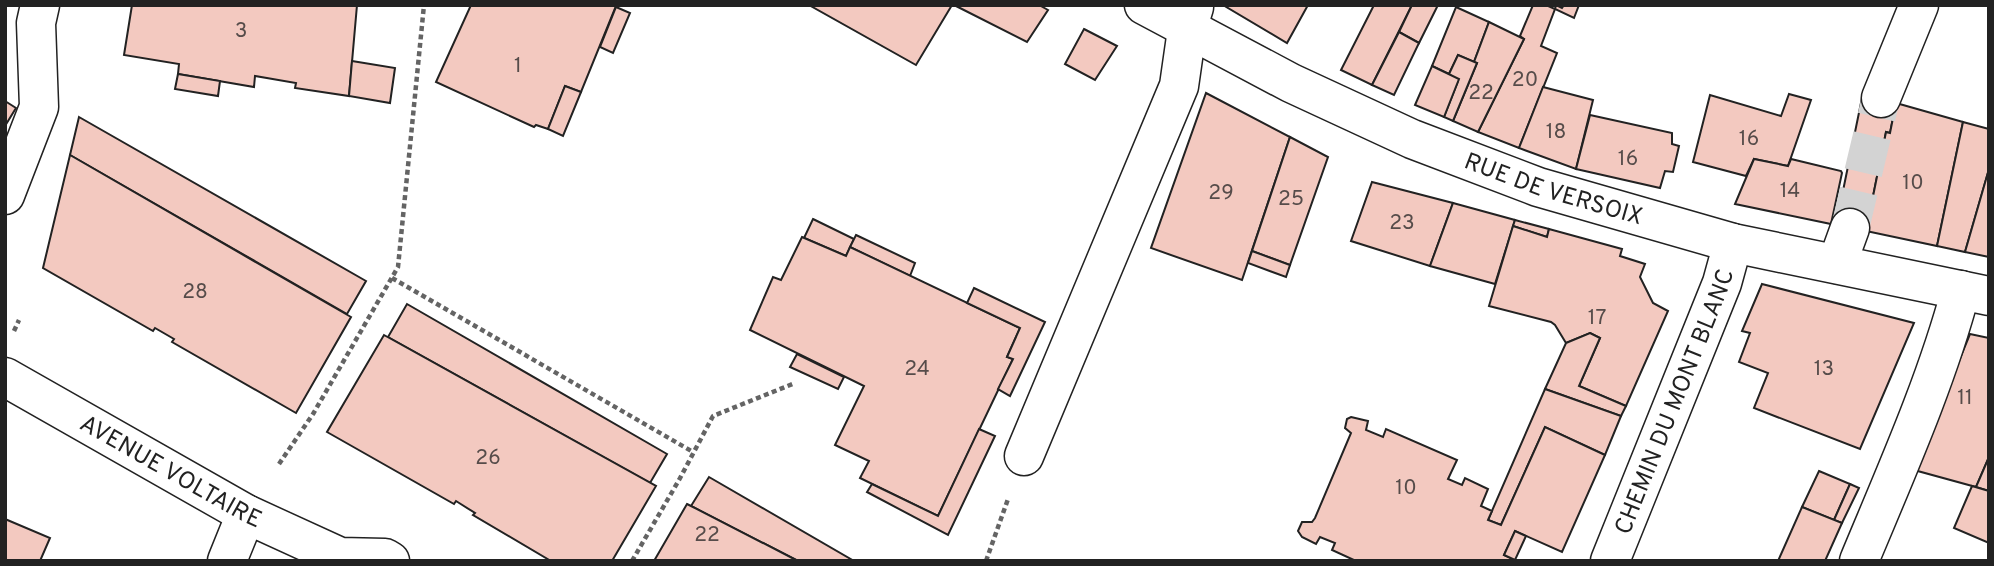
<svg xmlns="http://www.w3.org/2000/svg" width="1994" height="566" viewBox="0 0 1994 566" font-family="Overpass,sans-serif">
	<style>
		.building { fill: #f3c9c0; stroke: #222; stroke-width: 2 }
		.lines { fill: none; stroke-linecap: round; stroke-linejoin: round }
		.minor-tunnel { stroke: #d3d3d3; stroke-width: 38; stroke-dasharray: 38 19; stroke-linecap: butt }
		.minor-casing { stroke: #222; stroke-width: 41 }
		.major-casing { stroke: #222; stroke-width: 41 }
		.path { stroke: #646464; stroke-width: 4.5; stroke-dasharray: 5 3.5; stroke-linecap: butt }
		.minor { stroke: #fff; stroke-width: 38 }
		.major { stroke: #fff; stroke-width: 38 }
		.labels { text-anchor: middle; stroke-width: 5; stroke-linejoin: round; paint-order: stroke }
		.number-label { font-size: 21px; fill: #564c4a }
		.street-label { font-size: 24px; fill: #222; stroke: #fff }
	</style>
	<rect width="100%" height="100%" fill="#fff"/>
	<g class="building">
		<path d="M132,5H357L349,96L295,88L296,83L255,76L254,87L178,74L179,64L124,55Z"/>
		<path d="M471,5L616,6L581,92L565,86L548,129L536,125L534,127L436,82Z"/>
		<path d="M809,5H952L916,65Z"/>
		<path d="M954,5H1039L1048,10L1027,42Z"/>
		<path d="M1223,5H1308L1287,43Z"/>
		<path d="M1374,5H1412L1372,85L1341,70Z"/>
		<path d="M1412,5H1438L1419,43L1399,32Z"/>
		<path d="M1533,5H1546L1555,9L1541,46L1557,53L1519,148L1478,132L1524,39L1520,36Z"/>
		<path d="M1556,5L1562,8L1564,5H1579L1574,18L1555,9Z"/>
		<path d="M616,7L630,13L613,53L600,47Z"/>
		<path d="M1456,7L1489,22L1474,62L1458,55L1449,74L1432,66Z"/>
		<path d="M1489,22L1524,39L1478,132L1453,121L1477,63L1474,62Z"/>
		<path d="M1084,29L1117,46L1095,80L1065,64Z"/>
		<path d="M1399,32L1419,43L1394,95L1372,85Z"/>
		<path d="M1458,55L1477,63L1453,121L1444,117L1458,81L1449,74Z"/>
		<path d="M352,61L395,68L390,103L349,96Z"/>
		<path d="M1432,66L1459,79L1444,117L1415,105Z"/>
		<path d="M178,74L220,81L218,96L175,89Z"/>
		<path d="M565,86L581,92L563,136L548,129Z"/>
		<path d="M1543,87L1593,100L1576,169L1519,148Z"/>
		<path d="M1206,93L1290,137L1242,280L1151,248Z"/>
		<path d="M1863,93L1896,103L1890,133L1886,132L1866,231L1836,225Z"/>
		<path d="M1789,94L1811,100L1788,166L1754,159L1746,176L1693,162L1710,95L1781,116Z"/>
		<path d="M5,101L16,108L5,126Z"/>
		<path d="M1896,103L1963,122L1937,246L1866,231L1886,132L1890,133Z"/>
		<path d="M1590,115L1672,133V144L1679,146L1673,172L1665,171L1660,188L1576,169Z"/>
		<path d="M79,117L366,281L347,314L70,155Z"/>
		<path d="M1963,122L1989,129V169L1965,252L1937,246Z"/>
		<path d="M1290,137L1328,157L1290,265L1252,251Z"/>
		<path d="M70,155L351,317L296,413L172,342L174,339L155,328L153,331L43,268Z"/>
		<path d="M1754,159L1788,166L1791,159L1841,171L1842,173L1831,224L1735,204Z"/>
		<path d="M1989,169V257L1965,252Z"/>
		<path d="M1372,182L1453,203L1430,266L1351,241Z"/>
		<path d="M1453,203L1515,220L1495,284L1430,266Z"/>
		<path d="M813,219L854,239L846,256L804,238Z"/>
		<path d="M1515,220L1549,229L1547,237L1513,226Z"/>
		<path d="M1513,226L1547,237L1549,229L1622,249L1620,256L1645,264L1640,277L1653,303L1668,311L1626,406L1579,386L1600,338L1590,333L1566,343L1555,325L1551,322L1489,306Z"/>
		<path d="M856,235L915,263L910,276L850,247Z"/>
		<path d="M802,237L846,256L850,247L1020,328L1007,357L1013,359L938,516L860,478L869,461L835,445L864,386L750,330L773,277L781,280Z"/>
		<path d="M1252,251L1290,265L1286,277L1248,263Z"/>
		<path d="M1762,284L1914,323L1860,449L1754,408L1768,373L1739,362L1750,333L1742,331Z"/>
		<path d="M974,288L1045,322L1010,396L998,389L1013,359L1007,357L1020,328L967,303Z"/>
		<path d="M407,304L667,454L650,483L388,337Z"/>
		<path d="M1590,333L1600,338L1579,386L1626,406L1621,416L1545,389L1566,343Z"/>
		<path d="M1970,334L1989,338V457L1976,487L1914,470Z"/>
		<path d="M384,335L656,486L612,561H551L473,515L475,513L456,501L454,504L327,432Z"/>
		<path d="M797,354L844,377L838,389L790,367Z"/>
		<path d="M1545,389L1621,416L1605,455L1545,427L1501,525L1488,520Z"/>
		<path d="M1351,417L1368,421L1366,430L1383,437L1386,429L1457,460L1448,479L1462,485L1465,478L1488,489L1481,506L1492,511L1488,520L1501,525L1545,427L1605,455L1562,552L1515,531L1504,555L1517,561H1356L1332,550L1335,543L1320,537L1316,544L1302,537L1298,531L1302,522H1312L1315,518L1351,433L1345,428L1347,419Z"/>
		<path d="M979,429L995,436L948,535L867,492L872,484L938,516Z"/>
		<path d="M1989,457V491L1976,487Z"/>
		<path d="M1819,471L1850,484L1834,520L1802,507Z"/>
		<path d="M709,477L854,561H798L691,506Z"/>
		<path d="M1850,484L1859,488L1842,523L1834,520Z"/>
		<path d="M1972,486L1989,491V543L1954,528Z"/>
		<path d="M687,504L691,506L798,561H654Z"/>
		<path d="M1802,507L1842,523L1825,561H1778Z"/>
		<path d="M5,519L50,538L40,561H5Z"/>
		<path d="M1515,531L1526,536L1515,560L1504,555Z"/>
	</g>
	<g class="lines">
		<path class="minor-tunnel" d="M1850,228L1881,98"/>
		<g class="minor-casing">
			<g id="minor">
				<path id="s1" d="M1144,5L1291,83L1412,139L1538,187L1733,243L1989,296"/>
				<path d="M1881,98L1919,5"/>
				<path d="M5,195L39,107L36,23L40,5"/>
				<path d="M1837,264L1850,228"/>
				<path d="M1024,456L1179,86L1187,30L1194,7"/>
				<path d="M227,561L246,514"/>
				<path id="s2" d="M1610,561L1722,283L1733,243"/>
				<path d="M1859,561C1896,472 1936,383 1961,290"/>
			</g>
		</g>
		<g class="major-casing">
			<g id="major">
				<path id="s3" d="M5,377L246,514L340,557L385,558L390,561"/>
			</g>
		</g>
		<g class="path">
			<path d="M392,278L693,452"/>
			<path d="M14,331L19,320"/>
			<path d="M279,464L313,414L398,267L424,5"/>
			<path d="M632,561L679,480L713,416L795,383"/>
			<path d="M986,561L1008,499"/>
		</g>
		<use href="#minor" class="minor"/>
		<use href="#major" class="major"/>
	</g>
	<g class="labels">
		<g class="number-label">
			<text x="241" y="37">3</text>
			<text x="518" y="72">1</text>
			<text x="1525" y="86">20</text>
			<text x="1481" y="99">22</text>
			<text x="1556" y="138">18</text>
			<text x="1749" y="145">16</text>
			<text x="1628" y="165">16</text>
			<text x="1913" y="189">10</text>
			<text x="1790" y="197">14</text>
			<text x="1221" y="199">29</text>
			<text x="1291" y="205">25</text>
			<text x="1402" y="229">23</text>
			<text x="195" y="298">28</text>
			<text x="1597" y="324">17</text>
			<text x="917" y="375">24</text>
			<text x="1824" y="375">13</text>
			<text x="1965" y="404">11</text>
			<text x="488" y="464">26</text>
			<text x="1406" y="494">10</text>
			<text x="707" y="541">22</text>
		</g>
		<g class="street-label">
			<text dy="8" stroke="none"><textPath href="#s1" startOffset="450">RUE DE VERSOIX</textPath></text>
			<text dy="8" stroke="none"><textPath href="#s2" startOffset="172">CHEMIN DU MONT BLANC</textPath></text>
			<text dy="8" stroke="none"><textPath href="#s3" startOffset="191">AVENUE VOLTAIRE</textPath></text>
		</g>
	</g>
	<rect width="1994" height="566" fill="none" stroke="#222222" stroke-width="14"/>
</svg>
